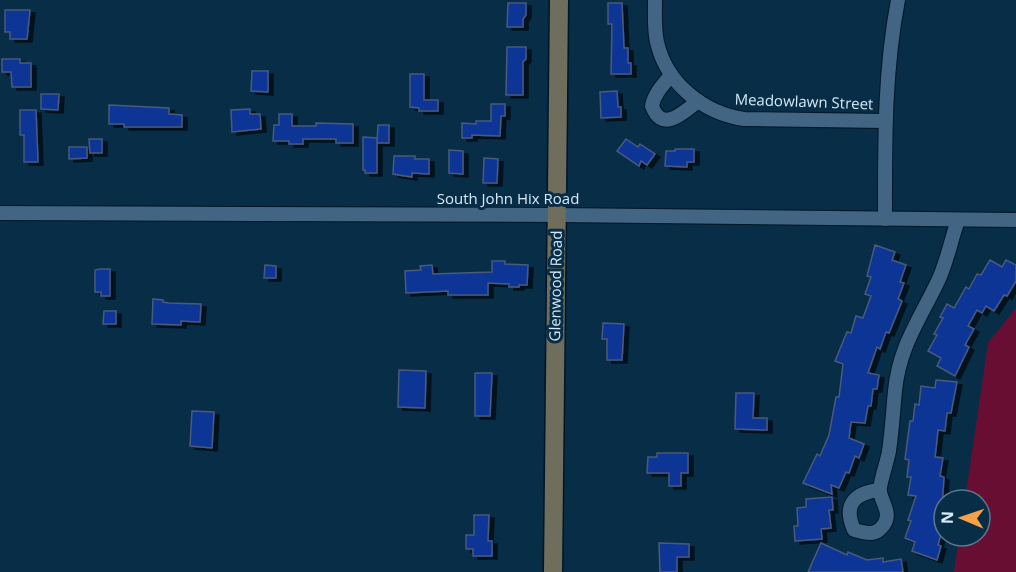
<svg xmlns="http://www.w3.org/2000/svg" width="1016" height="572" viewBox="0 0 1016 572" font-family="'Open Sans',sans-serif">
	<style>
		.green { fill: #690e33 }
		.building { fill: #0c3596; stroke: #485a7e; stroke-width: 1.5; filter: url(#shadow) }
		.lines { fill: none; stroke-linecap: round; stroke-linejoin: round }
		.street-casing { stroke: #001527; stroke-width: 16 }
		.secondary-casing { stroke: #001527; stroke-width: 21 }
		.street { stroke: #416582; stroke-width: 14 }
		.secondary { stroke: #6f6d5b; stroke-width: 18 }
		.labels { text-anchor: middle; stroke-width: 6; stroke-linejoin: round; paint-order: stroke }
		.street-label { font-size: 15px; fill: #d5e9f9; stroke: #082d46 }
	</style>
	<defs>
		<filter id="shadow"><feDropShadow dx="5" dy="3" stdDeviation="0" flood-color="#0009"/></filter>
	</defs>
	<rect width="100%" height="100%" fill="#082d46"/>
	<path class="green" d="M1016,308V572H954L959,536H980V500H965L988,343Z"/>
	<g class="building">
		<path d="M508,3H526V15L523,19V27H507Z"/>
		<path d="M608,3H622L624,48H628V63H631V74H611L612,24H608Z"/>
		<path d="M5,10H30L27,39H10V32H5Z"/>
		<path d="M507,47H526V59L523,62V95H506Z"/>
		<path d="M2,59H20V63H31V87H12L11,72H2Z"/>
		<path d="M252,71H268V92L251,91Z"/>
		<path d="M410,74H424V100H438V111H419V108L410,107Z"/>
		<path d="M617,91L618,107H621V117L601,118L600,92Z"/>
		<path d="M41,94H59L58,110L41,109Z"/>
		<path d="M491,104H505V116H501L500,136L472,135V138H462V123L476,124V121H491Z"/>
		<path d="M109,105L169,108V114L182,115V127H124V124H109Z"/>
		<path d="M250,109V114H260L261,129L232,132L231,110Z"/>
		<path d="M20,110H36L38,162H24V135H20Z"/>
		<path d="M279,114H292V126H316V123L353,124V143H336V139H303V144H289V141H273L274,125H279Z"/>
		<path d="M378,125H389V143H377Z"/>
		<path d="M363,137L377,138V173H365V170H363Z"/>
		<path d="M89,139H102V153H90Z"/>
		<path d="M626,139L638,147L640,144L655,154L647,165L641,161L639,166L617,151Z"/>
		<path d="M69,147H87V158L69,159Z"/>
		<path d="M675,149H694V162H687V167L665,166L666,151H675Z"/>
		<path d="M449,150L463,151V174L449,173Z"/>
		<path d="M394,156H415V159H429V174L412,173V177L393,174Z"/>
		<path d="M484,158L498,159L497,183H483Z"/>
		<path d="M875,245L895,252L892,260L906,265L900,282L904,283L898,299L902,301L889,333L886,332L880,349L877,347L868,373L879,375L877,389H873L871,406H868L865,423L851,422L849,438L864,444L859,458L855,456L849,473L846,472L839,488L831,485L832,494L803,483L817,454L820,456L829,435L836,397H839L843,364L835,361L847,332L851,333L856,316L863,318L871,296L865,294L871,277L867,276Z"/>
		<path d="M990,260L1002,267L1006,260L1016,265V281L1007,296L1004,295L994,311L986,306L982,313L977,310L968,326L974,329L965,345L969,347L955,376L937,366L941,358L928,351L937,335L934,334L943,318L940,317L947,304L954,308L966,287L969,289L977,274L981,275Z"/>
		<path d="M492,261H505V264L528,265L527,285H519V287H509V284L488,283V295H448V291L406,293L405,271L421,270L420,266L432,265L433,274L492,272Z"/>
		<path d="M265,265L276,266V278H264Z"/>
		<path d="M100,269H110V296H101V292H95V270Z"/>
		<path d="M153,299L163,300V302L169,303L201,304L200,322L181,321V325L152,324Z"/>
		<path d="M104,311H116V324H103Z"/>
		<path d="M603,323L624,324L622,360H607V339H602Z"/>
		<path d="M399,370L426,371L425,408L398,407Z"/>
		<path d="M475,373H492L490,416H475Z"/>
		<path d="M936,380L957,382L951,413H947L945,431L938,430L936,449L935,457L943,458L940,476L944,477L942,508H940L935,524L943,527L938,545L941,546L937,560L912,551L915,542L905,538L911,521L908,520L916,496L908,495L911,477H907L909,460L905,459L910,421H913L915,404L919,405L921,386L935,388Z"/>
		<path d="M736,393H754L753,418H767V430L735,429Z"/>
		<path d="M192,411L214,412L212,448L190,446Z"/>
		<path d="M657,453H688V473H681V486H669V473H647L648,457H657Z"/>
		<path d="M832,497L833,510H829L831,528L821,529L822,539L795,541L794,526H798L797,508L806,507V499Z"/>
		<path d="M474,515H489L488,541H492V556H473V549H466V535H474Z"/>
		<path d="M659,543L689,544V557H677V572H660Z"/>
		<path d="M821,543L847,555L848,552L867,560L883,558V562L901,559L903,572H808Z"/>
	</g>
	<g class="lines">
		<g class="street-casing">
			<g id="street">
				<path d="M655,0C655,14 654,29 657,42C666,83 703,113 744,119L885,121"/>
				<path d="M671,75C663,85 654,94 652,106C662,134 684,112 698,101"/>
				<path d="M0,213L557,215L1016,220"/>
				<path d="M885,219C885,145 884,73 898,0"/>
				<path d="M879,490C854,493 843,505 854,530C863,532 873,536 880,529C895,515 881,503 880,491C879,485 888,459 889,451C892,431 893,411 895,391C899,347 920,319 938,281C947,262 951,240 958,220"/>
			</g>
		</g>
		<g class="secondary-casing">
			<path id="secondary" d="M553,572L559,0"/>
		</g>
		<use href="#street" class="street"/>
		<use href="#secondary" class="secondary"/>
	</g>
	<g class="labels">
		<g class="street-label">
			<text transform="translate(804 102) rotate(2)" y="5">Meadowlawn Street</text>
			<text x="508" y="204">South John Hix Road</text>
			<text transform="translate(556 286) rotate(-89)" y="5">Glenwood Road</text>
		</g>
	</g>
	<g transform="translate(962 518) rotate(272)"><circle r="28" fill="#082d46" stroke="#5a788e" stroke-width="1.5"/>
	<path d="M0-4.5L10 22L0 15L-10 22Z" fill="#f7a149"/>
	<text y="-9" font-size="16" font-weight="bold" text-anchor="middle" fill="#d5e9f9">N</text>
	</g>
</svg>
